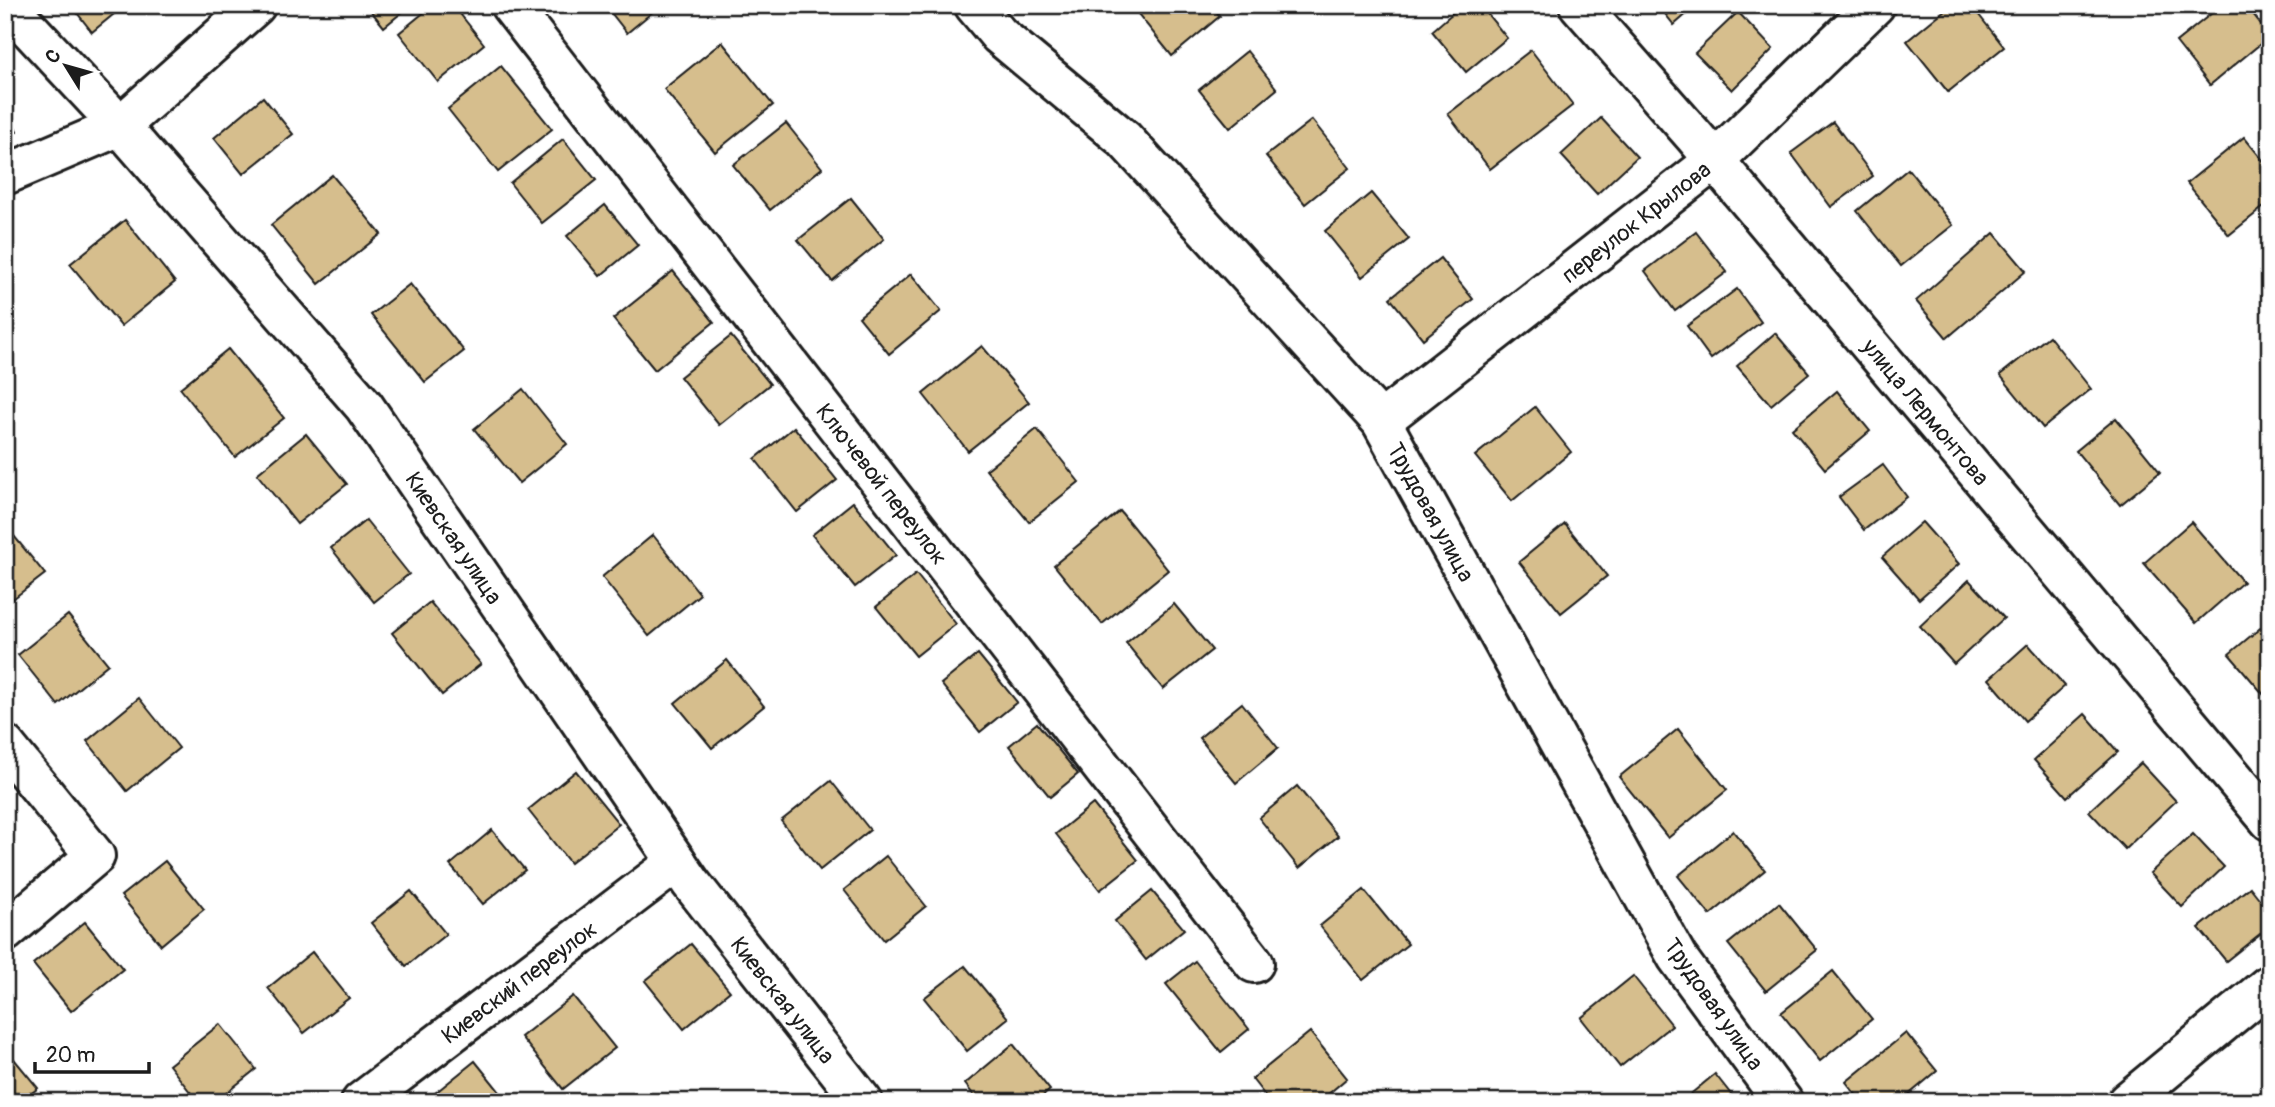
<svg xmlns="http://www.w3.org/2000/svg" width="2275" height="1107" viewBox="0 0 2275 1107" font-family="Pangolin,sans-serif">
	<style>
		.building { fill: #d6be8d; stroke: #1c1c1c; stroke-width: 2 }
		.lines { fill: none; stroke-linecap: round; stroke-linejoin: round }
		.minor-casing { stroke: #1c1c1c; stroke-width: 44 }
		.minor { stroke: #fff; stroke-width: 38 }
		.labels { text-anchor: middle; stroke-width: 5; stroke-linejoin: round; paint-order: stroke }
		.street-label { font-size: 23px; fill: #1c1c1c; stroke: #fff }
	</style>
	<rect width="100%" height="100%" fill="#fff"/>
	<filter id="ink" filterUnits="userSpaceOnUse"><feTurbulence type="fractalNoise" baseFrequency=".0143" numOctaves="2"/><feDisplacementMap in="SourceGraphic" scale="14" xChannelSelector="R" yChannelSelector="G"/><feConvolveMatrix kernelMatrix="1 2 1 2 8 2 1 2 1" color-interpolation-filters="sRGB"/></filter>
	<g filter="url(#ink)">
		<g class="building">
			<path d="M71,5H125L92,32Z"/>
			<path d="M366,5H411L384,27Z"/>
			<path d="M433,5H453L484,44L438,82L399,33Z"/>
			<path d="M605,5H661L627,33Z"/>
			<path d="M1139,5H1211L1220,16L1172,56L1134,9Z"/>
			<path d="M1462,5H1480L1507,38L1466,72L1432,31Z"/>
			<path d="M1658,5H1697L1674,25Z"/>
			<path d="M1951,5H1971L2004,47L1948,92L1907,41Z"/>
			<path d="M2222,5H2246L2270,36L2210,85L2176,42Z"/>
			<path d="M1738,12L1773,49L1732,90L1695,53Z"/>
			<path d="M722,42L773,105L715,152L664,89Z"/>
			<path d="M1531,50L1573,105L1490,169L1448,114Z"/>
			<path d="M1247,51L1277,89L1230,128L1199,90Z"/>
			<path d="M501,66L552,129L498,172L448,109Z"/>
			<path d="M263,97L293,134L243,174L214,138Z"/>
			<path d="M5,106L17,132L5,137Z"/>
			<path d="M1601,118L1637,157L1597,194L1561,155Z"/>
			<path d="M1312,120L1350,168L1305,204L1266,156Z"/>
			<path d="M1833,122L1873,176L1831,207L1791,153Z"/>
			<path d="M786,123L822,168L770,210L733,165Z"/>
			<path d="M2244,137L2270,169V202L2229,235L2187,183Z"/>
			<path d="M563,139L596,180L542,223L510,183Z"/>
			<path d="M1908,169L1953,225L1901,266L1857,211Z"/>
			<path d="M332,175L381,234L319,284L271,225Z"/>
			<path d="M1371,193L1409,239L1362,277L1325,231Z"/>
			<path d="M851,198L884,239L832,281L798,240Z"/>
			<path d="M605,205L638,245L600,276L567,236Z"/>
			<path d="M125,220L175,282L121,326L70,264Z"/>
			<path d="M1696,232L1727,272L1675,311L1645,271Z"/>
			<path d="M1994,233L2026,271L1947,338L1916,301Z"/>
			<path d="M1440,258L1473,299L1423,339L1390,298Z"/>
			<path d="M673,271L714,322L655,370L613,319Z"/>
			<path d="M911,274L941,311L889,354L859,317Z"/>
			<path d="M410,284L464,351L425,382L371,315Z"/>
			<path d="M1737,289L1761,322L1711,359L1687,326Z"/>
			<path d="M1775,333L1809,373L1771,405L1737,366Z"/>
			<path d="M731,336L770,384L719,425L680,377Z"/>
			<path d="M2049,336L2091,389L2043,428L2000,375Z"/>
			<path d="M982,346L1029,402L968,451L923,394Z"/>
			<path d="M228,349L284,418L235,457L180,388Z"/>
			<path d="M523,389L567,444L519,483L474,429Z"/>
			<path d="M1837,391L1870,431L1825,469L1792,429Z"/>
			<path d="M1535,407L1571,452L1512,501L1475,456Z"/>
			<path d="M2116,418L2160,472L2120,505L2076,451Z"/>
			<path d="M794,427L837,480L797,512L755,459Z"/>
			<path d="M1037,429L1079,482L1029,522L986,470Z"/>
			<path d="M306,434L347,484L297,524L257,474Z"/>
			<path d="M1883,465L1907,497L1864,530L1839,497Z"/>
			<path d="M853,502L896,555L855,587L812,535Z"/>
			<path d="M1120,511L1168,570L1102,624L1054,565Z"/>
			<path d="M366,520L409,574L374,602L331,548Z"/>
			<path d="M1922,522L1959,564L1919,599L1882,557Z"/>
			<path d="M2191,522L2243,582L2196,623L2144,563Z"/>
			<path d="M1565,524L1607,576L1561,613L1519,562Z"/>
			<path d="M5,525L45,574L5,605Z"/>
			<path d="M653,535L700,594L649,636L602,577Z"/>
			<path d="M916,574L956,624L916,656L876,607Z"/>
			<path d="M1969,580L2004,618L1954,664L1920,626Z"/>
			<path d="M430,602L481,664L442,695L392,633Z"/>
			<path d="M1174,604L1212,650L1163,689L1126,643Z"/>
			<path d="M68,615L108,664L58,705L18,655Z"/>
			<path d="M2270,620V702L2229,654Z"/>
			<path d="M2028,644L2065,686L2025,721L1989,679Z"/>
			<path d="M978,654L1017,702L980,732L941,684Z"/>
			<path d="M727,660L764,706L712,748L675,703Z"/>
			<path d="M139,698L179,748L127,791L87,741Z"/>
			<path d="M1242,703L1278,748L1236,783L1199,738Z"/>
			<path d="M2085,714L2118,752L2067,797L2034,760Z"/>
			<path d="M1037,723L1078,774L1050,797L1009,746Z"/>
			<path d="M1678,729L1727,790L1668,838L1619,777Z"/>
			<path d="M2141,763L2176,801L2125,849L2089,811Z"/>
			<path d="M576,771L619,824L570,863L528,810Z"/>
			<path d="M831,781L870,830L820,870L781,821Z"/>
			<path d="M1297,786L1338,836L1299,868L1259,818Z"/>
			<path d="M1093,804L1138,860L1100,890L1056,834Z"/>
			<path d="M492,830L525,870L483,904L450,865Z"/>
			<path d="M1733,831L1765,870L1710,915L1678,876Z"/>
			<path d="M2193,834L2224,867L2182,907L2150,873Z"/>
			<path d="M886,856L926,906L884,940L844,890Z"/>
			<path d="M165,861L204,909L161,945L121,896Z"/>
			<path d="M2250,887L2270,912V926L2226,961L2199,928Z"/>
			<path d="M1364,890L1408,944L1363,980L1320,926Z"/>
			<path d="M411,891L446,934L406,966L371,923Z"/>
			<path d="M1152,891L1184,929L1146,960L1115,921Z"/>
			<path d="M1779,903L1817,950L1766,991L1728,944Z"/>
			<path d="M85,922L123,969L71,1011L33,964Z"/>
			<path d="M691,944L730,991L684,1029L645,981Z"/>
			<path d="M312,952L349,998L304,1033L268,988Z"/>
			<path d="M1195,961L1249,1029L1221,1052L1166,984Z"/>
			<path d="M965,966L1008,1018L967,1051L924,998Z"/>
			<path d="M1833,971L1872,1019L1820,1061L1781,1013Z"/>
			<path d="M1633,976L1672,1025L1620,1067L1581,1018Z"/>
			<path d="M573,996L615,1048L563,1089L521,1037Z"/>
			<path d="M220,1024L256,1069L215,1102H198L169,1065Z"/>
			<path d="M1310,1032L1347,1078L1319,1102H1270L1252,1079Z"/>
			<path d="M1906,1033L1937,1071L1900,1102H1862L1846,1082Z"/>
			<path d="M1013,1044L1050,1090L1036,1102H979L965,1084Z"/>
			<path d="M5,1048L38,1088L21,1102H5Z"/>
			<path d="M475,1061L508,1102H424Z"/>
			<path d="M1715,1074L1737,1102H1681Z"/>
		</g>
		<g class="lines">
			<g class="minor-casing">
				<g id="minor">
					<path d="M7,5L120,126L364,406L691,883L863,1102"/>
					<path d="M510,5L1254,963"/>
					<path d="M974,5L999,35L1124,139L1381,421L1677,957L1783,1102"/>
					<path d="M1579,5L1695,137L2270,821"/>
					<path d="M5,175L120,126L256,5"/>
					<path d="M1381,421L1715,160L1875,5"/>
					<path d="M5,745L95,856L5,932"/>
					<path d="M361,1102L677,862"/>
					<path d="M2127,1102L2270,984"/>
				</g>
			</g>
			<use href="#minor" class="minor"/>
		</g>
	</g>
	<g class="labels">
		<g class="street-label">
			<text transform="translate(1636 222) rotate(-38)" y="8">переулок Крылова</text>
			<text transform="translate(1926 412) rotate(50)" y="8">улица Лермонтова</text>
			<text transform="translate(882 484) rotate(52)" y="8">Ключевой переулок</text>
			<text transform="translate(1431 512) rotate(61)" y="8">Трудовая улица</text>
			<text transform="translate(454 538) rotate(56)" y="8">Киевская улица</text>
			<text transform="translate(519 982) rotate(-37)" y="8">Киевский переулок</text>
			<text transform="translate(783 1000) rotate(52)" y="8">Киевская улица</text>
			<text transform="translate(1714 1004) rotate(55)" y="8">Трудовая улица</text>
		</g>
	</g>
	<rect width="2275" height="1107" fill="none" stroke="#fff" stroke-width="28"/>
	<rect x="14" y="14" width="2247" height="1079" fill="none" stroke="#1c1c1c" stroke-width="2.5" filter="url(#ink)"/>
	<g transform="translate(66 66) rotate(307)" stroke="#ffffff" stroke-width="5" paint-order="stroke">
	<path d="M0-5L12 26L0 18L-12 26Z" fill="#1c1c1c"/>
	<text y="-10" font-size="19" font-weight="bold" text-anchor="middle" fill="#1c1c1c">С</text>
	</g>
	<path d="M35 1062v10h114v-10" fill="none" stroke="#1c1c1c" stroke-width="3.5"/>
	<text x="46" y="1062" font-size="21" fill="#1c1c1c" stroke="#ffffff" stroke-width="5" paint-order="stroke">20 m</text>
</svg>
